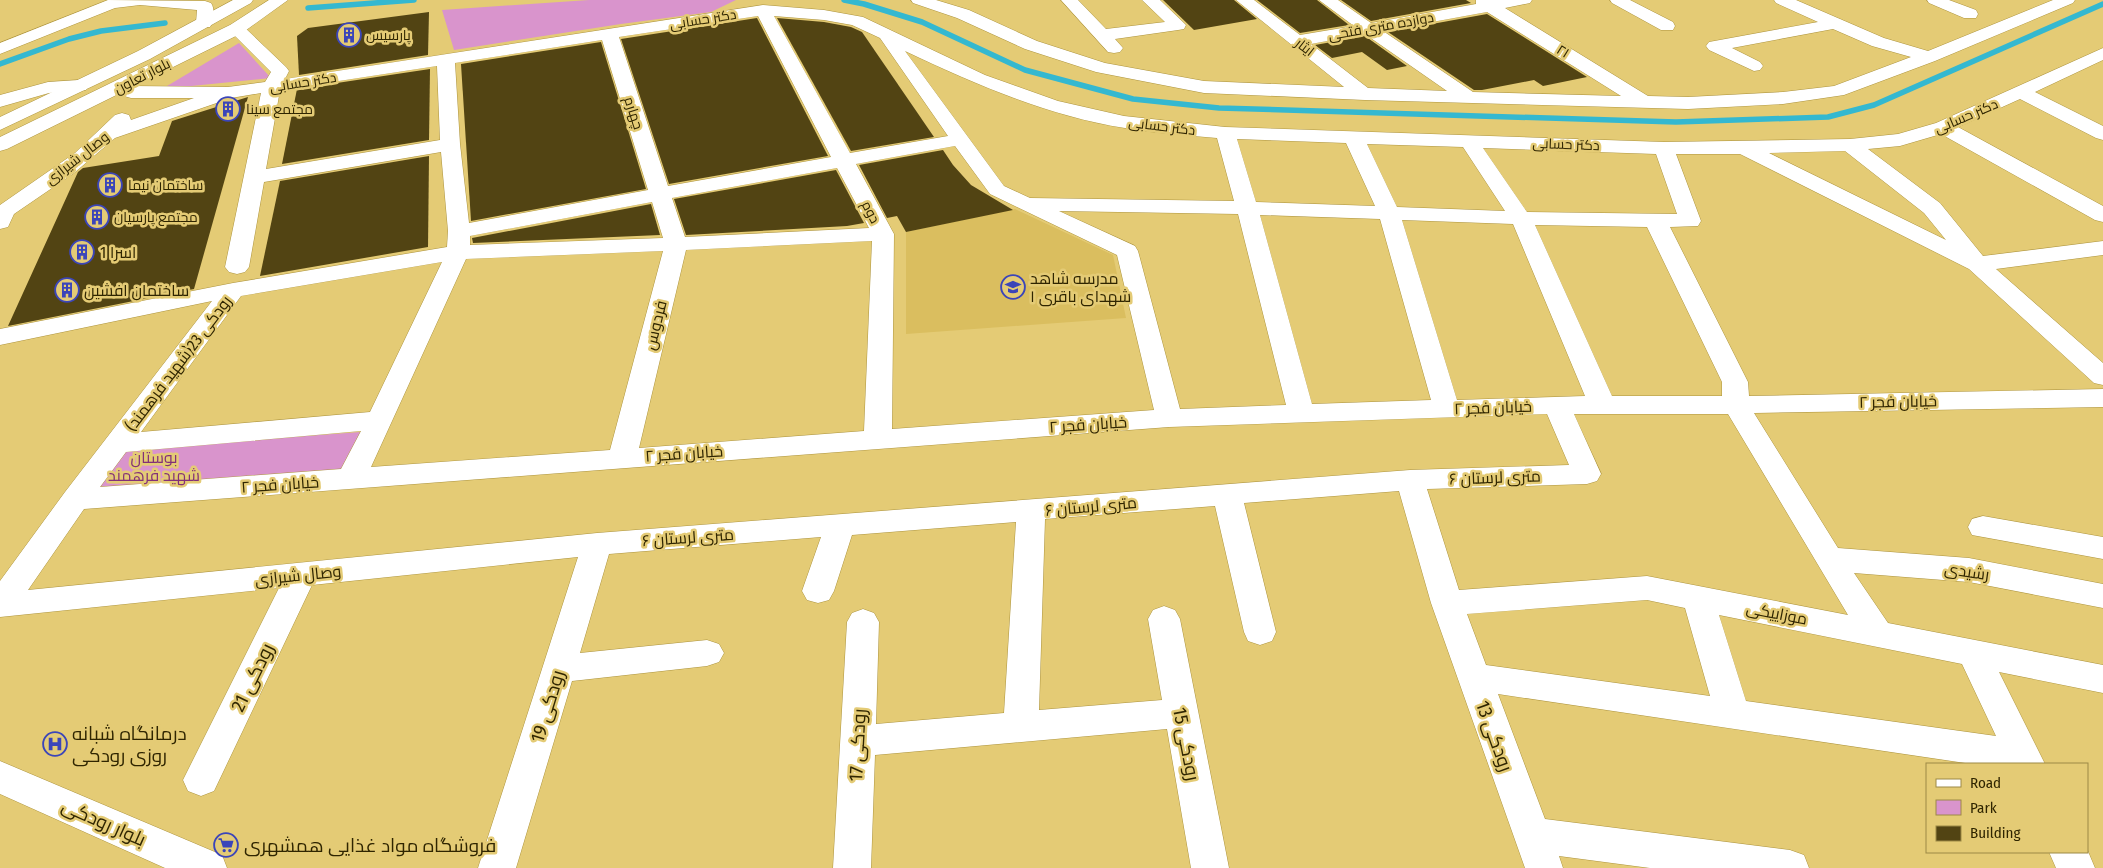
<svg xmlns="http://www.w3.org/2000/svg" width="2103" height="868" viewBox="0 0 2103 868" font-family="'Fira Sans Condensed',Cairo,sans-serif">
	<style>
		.built { fill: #dabe5f }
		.green { fill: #d994cc }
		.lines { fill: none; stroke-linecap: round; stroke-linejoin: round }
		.stream { stroke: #34b8d0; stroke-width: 5.5 }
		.building { fill: #524413 }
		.minor-casing { stroke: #ad943e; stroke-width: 1 }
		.major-casing { stroke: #ad943e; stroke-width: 1 }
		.minor { fill: #fff; fill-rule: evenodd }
		.major { fill: #fff; fill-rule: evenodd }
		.labels { text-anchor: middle; stroke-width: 5; stroke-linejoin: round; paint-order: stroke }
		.far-street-label { font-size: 14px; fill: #2f2500; stroke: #e4cb75 }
		.far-poi-label { font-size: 14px; fill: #2f2500; stroke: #e4cb75; text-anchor: start }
		.poi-label { font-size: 16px; fill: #2f2500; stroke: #e4cb75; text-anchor: start }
		.street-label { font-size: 16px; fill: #2f2500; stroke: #e4cb75 }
		.park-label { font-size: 16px; fill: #833078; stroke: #e4cb75 }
		.near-street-label { font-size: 19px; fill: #2f2500; stroke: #e4cb75 }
		.near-poi-label { font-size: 19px; fill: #2f2500; stroke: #e4cb75; text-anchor: start }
	</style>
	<rect width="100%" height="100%" fill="#e4cb75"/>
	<path class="built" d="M1015,209L1113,255L1126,318L906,334V232Z"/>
	<g class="green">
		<path d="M589,0H736L711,12L621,24L454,50L442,10Z"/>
		<path d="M239,43L271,78L162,89Z"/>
		<path d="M361,432L342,471L94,489L123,449Z"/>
	</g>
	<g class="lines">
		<g class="stream">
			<path d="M844,0L864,4L922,22L1025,70L1133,99L1219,108L1676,122L1828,117L1874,105L2103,4"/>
			<path d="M308,8L414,0"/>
			<path d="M0,64L69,39L101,31L165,23"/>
		</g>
	</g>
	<g class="building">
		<path d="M1163,0H1234L1257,19L1194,30Z"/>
		<path d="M1257,0H1317L1349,25L1300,33Z"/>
		<path d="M1341,0H1466L1471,3L1371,21Z"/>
		<path d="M429,12L428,55L299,75L297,36L308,28Z"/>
		<path d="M1487,14L1587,77L1543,86L1534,80L1482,90H1474L1388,32Z"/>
		<path d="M757,18L828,156L669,184L621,39Z"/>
		<path d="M777,18L824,22L851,27L862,32L934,137L851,151Z"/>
		<path d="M1365,36L1407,66L1387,70L1362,52L1332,58L1315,45Z"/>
		<path d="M601,42L646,189L471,221L461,64Z"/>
		<path d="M430,69L429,140L282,164L297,89Z"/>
		<path d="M248,97L194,289L8,326L78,172L83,168L159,156L172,121Z"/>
		<path d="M943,150L953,165L971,185L1013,210L906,232L897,216L887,218L859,165Z"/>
		<path d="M429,156L428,247L260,276L280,181Z"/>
		<path d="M836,170L864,223L847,226L686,235L674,199Z"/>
		<path d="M651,204L660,235L473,243L472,238Z"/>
	</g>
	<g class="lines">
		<g class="minor-casing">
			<g id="minor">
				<path d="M108,0L205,1L211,3C215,8 214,21 210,27H198L196,23L197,10L140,5L115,8L0,54V43Z"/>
				<path d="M911,0H936L969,10L1037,41L1105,63L1204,81L1344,87L1236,0H1254L1300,35L1354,26L1319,0H1338L1371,23L1476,4V0H1532L1530,3L1505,8L1648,96L1688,97L1783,92L1834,86L1911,57L1872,46L1833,29L1732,48L1760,62L1763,66L1760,70L1754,71L1709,50L1706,46L1709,42L1818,22L1776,3L1774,0H1796L1884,38L1928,51L2053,0H2075L2073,3L1935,61L1844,95L1783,104L1688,109L1365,100L1204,93L1096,72L1025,49L957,18L913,3ZM1487,12L1621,96L1473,92L1383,31ZM1365,34L1447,91L1368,88L1311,44Z"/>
				<path d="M1061,0H1078L1106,29L1165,22L1142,0H1160L1186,25L1184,29L1178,30L1115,39L1123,48L1120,52L1114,53L1108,52Z"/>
				<path d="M1610,0H1630L1673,22L1675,26L1673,30H1661L1612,3Z"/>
				<path d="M1927,0H1949L1976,10L1978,14L1976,18H1964L1929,3Z"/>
				<path d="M763,5L824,10L863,17L985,75L1058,101L1124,116L1225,127L1664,142L1850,139L1898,134L1936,123L2103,48V60L2035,92L2103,126V140L2096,138L2020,99L1958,127L2103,206V222L2095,220L1941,134L1900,146L1868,149L1940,203L1983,256L2103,241V255L1996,269L2103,363V385L2094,383L1969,269L1740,154H1676L1701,221L1698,226L1670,227L1748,382L1749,396L2103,389V407L1754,413L1838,548L1969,558L2103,584V608L1969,582L1854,573L1888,623L2103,665V693L1999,672L2045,764H1972L1498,694L1545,819L1790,850L1804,855L1809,868H1650L1559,856L1563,868H1525L1431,603L1399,491L1244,503L1276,632L1272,641L1260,645L1248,641L1244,632L1215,506L1045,519L1039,710L1162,700L1148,619L1153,610L1164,606L1175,610L1180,619L1229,868H1191L1167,729L875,755L871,868H833L847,622L852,613L863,609L874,613L879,622L876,724L1004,713L1016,522L852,535L834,591L829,600L818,603L807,600L802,591L821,537L609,554L580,653L707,640L719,644L724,653L719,662L707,666L572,681L516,868H478L578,557L312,585L214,791L201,796L188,791L183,780L279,588L0,617V581L65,492L212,301L0,345V329L233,283L447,247L448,231L441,152L264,182L249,267L245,272L237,274L229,272L225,267L261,93L231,98L115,138L74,173L14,214L8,227L0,229V205L75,153L115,115L122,113L129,115L131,120L194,98H131L124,96L122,92L124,88L131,86L228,87L265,82L271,72L228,29L230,25H242L286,67L289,71L285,79ZM758,16L831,157L668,186L619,37ZM774,16L824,20L852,25L880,38L948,136L850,153ZM602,40L648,190L469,223L460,144L455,63ZM905,51C975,84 1048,116 1125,128C1155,133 1186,135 1217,138L1234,201L1030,198L1004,186ZM437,66L440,140L266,169L280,90ZM1237,139L1346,143L1375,206L1256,202ZM1367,144L1463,147L1505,211L1397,207ZM955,146L990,194L1117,255L1154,410L892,429L894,234L856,164ZM1483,148L1656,154L1677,214L1527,212ZM1845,151L1924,213L1946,240L1769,153ZM837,168L869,228L685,237L672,198ZM652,202L663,238L470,245V236ZM1059,211L1238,214L1286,405L1180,409L1138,251L1135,246ZM1260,215L1380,219L1431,400L1312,404ZM1402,220L1513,224L1585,396L1457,400ZM1535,225L1647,227L1722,382V396H1612ZM872,241L864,431L639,448L686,250ZM663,251L610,450L371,467L466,259ZM442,262L370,412L141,432L241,296ZM1547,414L1569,465L1410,470L597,533L28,590L84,509L1169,427ZM1574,414H1728L1848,615L1647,576L1459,590L1427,489L1587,484L1597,481L1601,474ZM361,431L341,469L100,487L126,452ZM1647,600L1685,608L1710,696L1486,665L1467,614ZM1719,615L1962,664L1996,736L1746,701Z"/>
				<path d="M79,80L86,82L88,86L86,90L49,93L0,107V95L48,82Z"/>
				<path d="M1983,516L2103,537V559L1972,535L1968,527L1972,519Z"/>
				<path d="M2087,849L2095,868H2056L2049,852H2087Z"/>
			</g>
		</g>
		<g class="major-casing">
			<g id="major">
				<path d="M233,0H253L251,3L150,59L0,130V117L138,51Z"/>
				<path d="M269,0H288L242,33L7,149L0,151V137L230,25Z"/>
				<path d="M0,761L222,855L227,868H165L0,794Z"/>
			</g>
		</g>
		<use href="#minor" class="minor"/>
		<use href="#major" class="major"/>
	</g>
	<defs>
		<g id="building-ring" transform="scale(1.25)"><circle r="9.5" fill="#e4cb75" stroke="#3b45b9" stroke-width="1.5"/><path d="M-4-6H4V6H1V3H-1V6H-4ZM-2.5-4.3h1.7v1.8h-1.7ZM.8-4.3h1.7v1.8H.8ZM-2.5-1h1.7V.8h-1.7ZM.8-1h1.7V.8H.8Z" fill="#3b45b9"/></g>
		<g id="school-ring" transform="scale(1.25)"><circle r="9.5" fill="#e4cb75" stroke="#3b45b9" stroke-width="1.5"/><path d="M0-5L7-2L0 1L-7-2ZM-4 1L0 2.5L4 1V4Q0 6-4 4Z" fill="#3b45b9"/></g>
		<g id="hospital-ring" transform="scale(1.25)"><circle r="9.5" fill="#e4cb75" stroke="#3b45b9" stroke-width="1.5"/><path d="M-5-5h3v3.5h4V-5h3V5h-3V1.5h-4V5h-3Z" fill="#3b45b9"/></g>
		<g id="supermarket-ring" transform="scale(1.25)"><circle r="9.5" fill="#e4cb75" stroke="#3b45b9" stroke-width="1.5"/><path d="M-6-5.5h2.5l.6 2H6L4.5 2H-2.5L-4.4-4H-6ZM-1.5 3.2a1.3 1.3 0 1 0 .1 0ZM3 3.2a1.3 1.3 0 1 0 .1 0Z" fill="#3b45b9"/></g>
	</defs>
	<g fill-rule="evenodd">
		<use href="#building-ring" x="349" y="35"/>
		<use href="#building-ring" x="228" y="109"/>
		<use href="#building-ring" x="110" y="185"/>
		<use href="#building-ring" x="97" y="217"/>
		<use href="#building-ring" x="82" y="252"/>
		<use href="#school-ring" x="1013" y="287"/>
		<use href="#building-ring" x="67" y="290"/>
		<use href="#hospital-ring" x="55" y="744"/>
		<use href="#supermarket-ring" x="226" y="845"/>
	</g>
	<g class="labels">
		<g class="far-street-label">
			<text transform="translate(703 19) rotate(-9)" y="5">دکتر حسابی</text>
			<text transform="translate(1381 26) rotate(-10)" y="5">دوازده متری فتحی</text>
			<text transform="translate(1305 47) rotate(38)" y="5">ایثار</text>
			<text transform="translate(1563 51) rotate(32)" y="5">۲۱</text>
			<text transform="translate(142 76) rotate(-27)" y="5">بلوار تعاون</text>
			<text transform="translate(303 82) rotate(-9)" y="5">دکتر حسابی</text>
			<text transform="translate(634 113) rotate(72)" y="5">چهارم</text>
			<text transform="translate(1966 116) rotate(-23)" y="5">دکتر حسابی</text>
			<text transform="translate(1162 126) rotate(7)" y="5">دکتر حسابی</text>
			<text transform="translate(1566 144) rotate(2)" y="5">دکتر حسابی</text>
			<text transform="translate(77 158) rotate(-38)" y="5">وصال شیرازی</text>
			<text transform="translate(871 212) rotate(62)" y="5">دوم</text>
		</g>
		<g class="far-poi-label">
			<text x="366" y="40">پارسیس</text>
			<text x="246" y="114">مجتمع سینا</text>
			<text x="128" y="190">ساختمان نیما</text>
			<text x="114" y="222">مجتمع پارسیان</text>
		</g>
		<g class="poi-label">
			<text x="100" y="258">اسرا 1</text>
			<text x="1030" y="284">مدرسه شاهد<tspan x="1030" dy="18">شهدای باقری ۱</tspan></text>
			<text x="84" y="296">ساختمان افشین</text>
		</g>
		<g class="street-label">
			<text transform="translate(655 325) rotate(-76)" y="6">فردوس</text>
			<text transform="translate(178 363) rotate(-53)" y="6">رودکی 23(شهید فرهمند)</text>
			<text transform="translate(1898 401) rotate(-1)" y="6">خیابان فجر ۲</text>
			<text transform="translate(1493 407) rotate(-2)" y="6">خیابان فجر ۲</text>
			<text transform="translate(1088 424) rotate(-4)" y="6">خیابان فجر ۲</text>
			<text transform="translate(684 453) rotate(-4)" y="6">خیابان فجر ۲</text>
			<text transform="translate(1495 477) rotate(-2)" y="6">۶ متری لرستان</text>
			<text transform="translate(280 484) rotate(-4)" y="6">خیابان فجر ۲</text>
			<text transform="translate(1091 506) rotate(-5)" y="6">۶ متری لرستان</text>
			<text transform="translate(688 537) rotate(-4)" y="6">۶ متری لرستان</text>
			<text transform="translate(1967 571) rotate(8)" y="6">رشیدی</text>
			<text transform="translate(298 575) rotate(-6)" y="6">وصال شیرازی</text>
			<text transform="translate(1777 613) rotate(11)" y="6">موزاییکی</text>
		</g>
		<g class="park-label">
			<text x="154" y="463">بوستان<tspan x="154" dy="18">شهید فرهمند</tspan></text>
		</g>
		<g class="near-street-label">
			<text transform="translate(252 677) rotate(-64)" y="7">رودکی 21</text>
			<text transform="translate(547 706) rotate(-73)" y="7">رودکی 19</text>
			<text transform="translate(1495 736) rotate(70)" y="7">رودکی 13</text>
			<text transform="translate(1187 744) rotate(79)" y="7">رودکی 15</text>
			<text transform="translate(857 745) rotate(-87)" y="7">رودکی 17</text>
			<text transform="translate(104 822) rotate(24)" y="7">بلوار رودکی</text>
		</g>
		<g class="near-poi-label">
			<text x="72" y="740">درمانگاه شبانه<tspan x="72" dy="22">روزی رودکی</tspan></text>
			<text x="244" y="852">فروشگاه مواد غذایی همشهری</text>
		</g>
	</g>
	<rect x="1926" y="763" width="162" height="90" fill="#e4cb75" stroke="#9c8946"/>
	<rect x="1936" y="779" width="25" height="8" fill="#ffffff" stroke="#9c8946"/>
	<text x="1970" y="788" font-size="15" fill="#2f2500">Road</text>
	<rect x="1936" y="800" width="25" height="15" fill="#d994cc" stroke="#9c8946"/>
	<text x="1970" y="813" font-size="15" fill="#2f2500">Park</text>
	<rect x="1936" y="826" width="25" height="15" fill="#524413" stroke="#9c8946"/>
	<text x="1970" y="838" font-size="15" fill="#2f2500">Building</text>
</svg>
